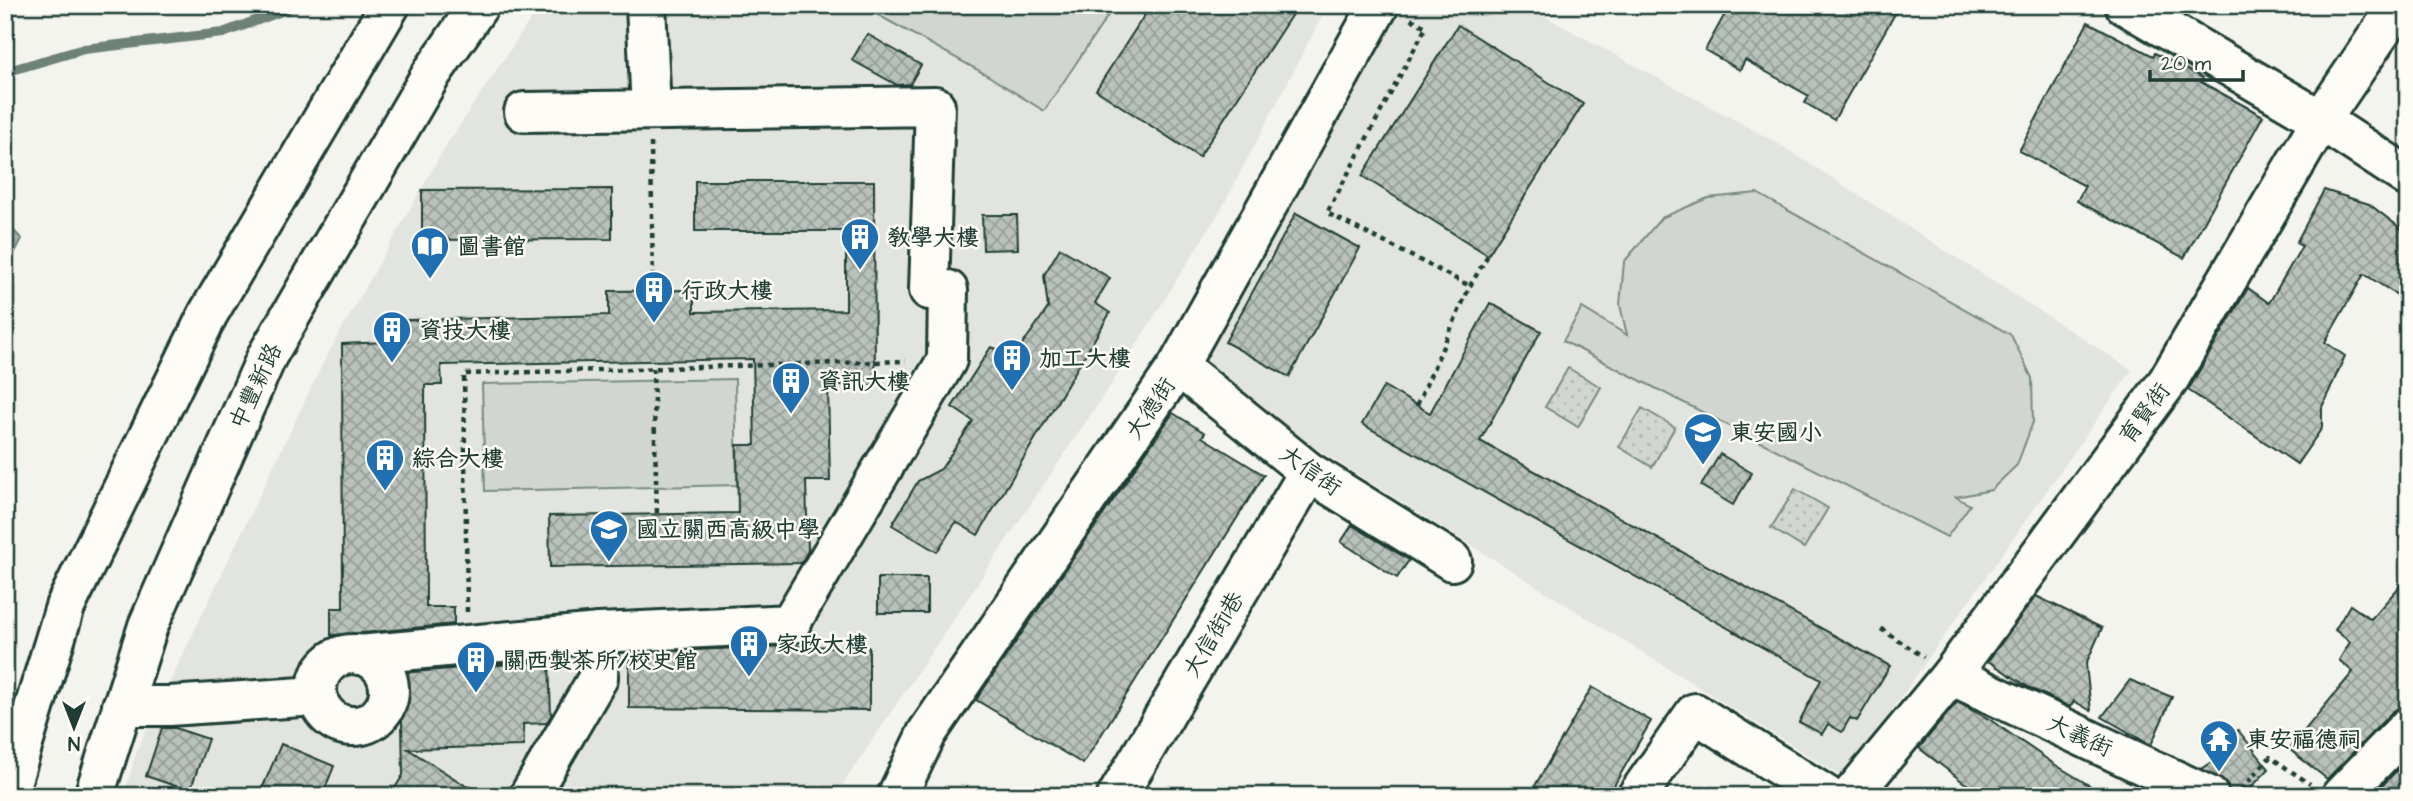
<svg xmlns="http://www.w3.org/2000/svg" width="2413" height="801" viewBox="0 0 2413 801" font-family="'Architects Daughter','LXGW WenKai TC',sans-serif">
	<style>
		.built { fill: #e2e5df }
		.grass { fill: #d1d6d1; stroke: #788a82; stroke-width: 2 }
		.park { fill: url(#park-dots); stroke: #788a82; stroke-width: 2 }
		.water { fill: url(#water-ripples); stroke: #6e8179; stroke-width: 2 }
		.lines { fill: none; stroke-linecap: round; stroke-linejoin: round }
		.stream { stroke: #6e8179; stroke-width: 10 }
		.building { fill: url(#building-cross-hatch); stroke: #1f3d34; stroke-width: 2 }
		.minor-casing { stroke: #1f3d34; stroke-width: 44 }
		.major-casing { stroke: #1f3d34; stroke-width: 44 }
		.path { stroke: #1f3d34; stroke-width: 4.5; stroke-dasharray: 5 5; stroke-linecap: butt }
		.minor { stroke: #fdfcf7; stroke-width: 38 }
		.major { stroke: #fdfcf7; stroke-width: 38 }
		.labels { text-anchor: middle; stroke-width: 5; stroke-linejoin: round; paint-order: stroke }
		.poi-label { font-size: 23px; font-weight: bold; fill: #1f3d34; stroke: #fdfcf7; text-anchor: start }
		.street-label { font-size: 23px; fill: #1f3d34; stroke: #fdfcf7 }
	</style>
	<defs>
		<pattern id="park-dots" width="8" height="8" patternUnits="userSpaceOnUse" patternTransform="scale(1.75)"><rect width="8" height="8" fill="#d1d6d1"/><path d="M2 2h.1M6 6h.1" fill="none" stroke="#b3b9b4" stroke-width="1.8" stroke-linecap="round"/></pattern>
		<pattern id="water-ripples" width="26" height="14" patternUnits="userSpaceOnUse" patternTransform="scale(1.75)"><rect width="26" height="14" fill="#a3aea7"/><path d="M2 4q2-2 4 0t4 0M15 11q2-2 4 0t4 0" fill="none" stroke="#848f89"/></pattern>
		<pattern id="building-cross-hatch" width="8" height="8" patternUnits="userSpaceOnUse" patternTransform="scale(1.75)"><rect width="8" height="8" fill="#b9c1bb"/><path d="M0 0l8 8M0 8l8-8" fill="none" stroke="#969e99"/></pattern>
	</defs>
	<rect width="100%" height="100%" fill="#f4f4ef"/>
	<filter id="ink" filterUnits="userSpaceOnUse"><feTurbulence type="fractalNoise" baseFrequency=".0143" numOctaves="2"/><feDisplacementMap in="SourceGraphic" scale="14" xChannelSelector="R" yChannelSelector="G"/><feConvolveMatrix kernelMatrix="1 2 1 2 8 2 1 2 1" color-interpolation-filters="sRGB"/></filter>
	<g filter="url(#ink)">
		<g class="built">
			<path d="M540,5H1328L1222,208L1118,374L835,796H124L136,752L326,357L445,147Z"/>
			<path d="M1401,5H1524L1779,144L2132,370L1844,778L1190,370Z"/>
		</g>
		<g class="grass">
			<path d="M860,5H1115L1044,111L987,75Z"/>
			<path d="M1757,193L2011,335L2032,378L2033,422L2017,465L1991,490L1956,497L1970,505L1947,537L1563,341L1582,308L1627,335L1620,305L1624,262L1661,218L1708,198Z"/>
			<path d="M735,379L737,485L485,491L482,384Z"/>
		</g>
		<g class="park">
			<path d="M1568,368L1601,387L1578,427L1545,407Z"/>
			<path d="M1642,408L1675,427L1652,467L1619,447Z"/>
			<path d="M1795,489L1828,508L1804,548L1771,528Z"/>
		</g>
		<path class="water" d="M5,222L22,239L5,271Z"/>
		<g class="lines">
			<path class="stream" d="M5,72L84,49L223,33L287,9L292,5"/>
		</g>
		<g class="building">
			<path d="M1151,5H1298L1199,157L1096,90Z"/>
			<path d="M1730,5H1900L1834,120L1805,103L1809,96L1745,60L1740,70L1705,50Z"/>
			<path d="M2088,22L2153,56L2155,53L2203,78L2201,82L2263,116L2184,258L2077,201L2085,186L2019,151Z"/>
			<path d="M1458,25L1583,104L1488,255L1362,176Z"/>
			<path d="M867,34L921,65L910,84L897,85L852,60Z"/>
			<path d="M695,181H874L875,385H828L830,481H806L808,551L801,563L550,567L549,516L738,513L737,445H755L753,359L441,365L442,385H425L426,607H454V624L353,634L331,635V608H343L342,344L408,341L407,320L609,315V291L694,290V312L846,310V231H695Z"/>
			<path d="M612,189V239L422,240V190Z"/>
			<path d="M2324,190L2369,204L2408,234V302L2364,274L2325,342L2345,356L2322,407V428L2297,464L2188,390L2248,288L2269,303L2302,246L2296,243Z"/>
			<path d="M1296,213L1360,248L1289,377L1225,342Z"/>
			<path d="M982,215H1017L1018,249L983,250Z"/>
			<path d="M1060,248L1110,278L1095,303L1110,313L978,535L956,522L937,552L892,525L918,481L941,469L973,421L952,407L991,347L1015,355L1048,308L1044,275Z"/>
			<path d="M1490,303L1541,331L1480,441L1890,666L1857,721L1850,718L1842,732L1828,724L1822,734L1799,722L1821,680L1362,424L1384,386L1430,413Z"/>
			<path d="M1173,413L1205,433L1202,437L1264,475L1083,764L976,700Z"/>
			<path d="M1720,454L1752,473L1733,505L1701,486Z"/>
			<path d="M1352,525L1409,560L1397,578L1341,542Z"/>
			<path d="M2408,577V706H2401L2392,712L2327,779L2289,749L2353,672L2339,660L2350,642L2335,630L2350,605L2371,619Z"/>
			<rect x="878" y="578" width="49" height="35"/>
			<path d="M2036,596L2102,628L2086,664L2091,711L2074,701L2070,707L2030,688L1988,661Z"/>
			<path d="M785,646L869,647V710L629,708V653Z"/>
			<path d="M549,661L551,716L546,723L523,724L524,746L408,749L482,796H390L403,775L401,673Z"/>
			<path d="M2130,680L2172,697L2151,745L2102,717Z"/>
			<path d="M1592,687L1651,721L1608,796H1529Z"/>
			<path d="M1957,702L1989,719L2054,764L2107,796H1988L1963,782L1919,748Z"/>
			<path d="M162,728H175L208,739L190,791L146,776Z"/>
			<path d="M2238,730L2269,769L2243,796H2231L2226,783L2202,769L2221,756L2215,745Z"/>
			<path d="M281,744L334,766L322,796H259Z"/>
			<path d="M2408,759V796H2372Z"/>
		</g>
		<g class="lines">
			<g class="minor-casing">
				<g id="minor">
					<path d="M646,5L651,110"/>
					<path d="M2125,5L2321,120L2408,177"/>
					<path d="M524,112L935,106L929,290H948L947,360L790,624L599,633L598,678L529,796"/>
					<path d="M1178,366L1309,472L1452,561"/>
					<circle cx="353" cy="690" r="36"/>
					<path d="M359,655L599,633"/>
					<path d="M1951,675L2209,796"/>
					<path d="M122,706H169L317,696"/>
					<path d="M897,796L927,733L1178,366L1379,5"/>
					<path d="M1117,796L1309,472"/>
					<path d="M1637,796L1695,713L1827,796"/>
					<path d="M1851,796L1951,675L2168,381L2321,120L2399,5"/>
					<path d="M2341,796L2408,727"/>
				</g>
			</g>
			<g class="major-casing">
				<g id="major">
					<path d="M7,796L65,607L208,314L390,5"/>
					<path d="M94,796L148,626L267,356L432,73L479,5"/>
				</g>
			</g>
			<g class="path">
				<path d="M1411,19L1426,27L1327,213L1470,286"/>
				<path d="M651,143L653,290"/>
				<path d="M653,368L657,514"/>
				<path d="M1417,405L1470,286L1488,255"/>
				<path d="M467,612L464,374L906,361"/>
				<path d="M1881,629L1924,657"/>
				<path d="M2241,790L2270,757L2310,784"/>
			</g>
			<use href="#minor" class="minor"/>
			<use href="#major" class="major"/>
		</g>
	</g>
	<defs>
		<g id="building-pin" transform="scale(2.0125)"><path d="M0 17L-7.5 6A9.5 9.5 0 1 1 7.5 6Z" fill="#1f6fb2" stroke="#fdfcf7"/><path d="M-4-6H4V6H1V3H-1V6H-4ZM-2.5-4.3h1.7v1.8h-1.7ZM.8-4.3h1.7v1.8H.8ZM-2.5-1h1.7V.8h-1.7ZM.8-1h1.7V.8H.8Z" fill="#fff"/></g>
		<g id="library-pin" transform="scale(2.0125)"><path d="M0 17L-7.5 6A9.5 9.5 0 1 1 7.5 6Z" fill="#1f6fb2" stroke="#fdfcf7"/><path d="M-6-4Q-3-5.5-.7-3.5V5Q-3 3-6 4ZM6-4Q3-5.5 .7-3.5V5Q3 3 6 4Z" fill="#fff"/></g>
		<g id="school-pin" transform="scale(2.0125)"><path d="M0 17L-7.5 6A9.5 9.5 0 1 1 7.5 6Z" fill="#1f6fb2" stroke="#fdfcf7"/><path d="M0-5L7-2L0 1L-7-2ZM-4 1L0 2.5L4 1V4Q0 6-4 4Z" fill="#fff"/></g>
		<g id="temple-pin" transform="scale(2.0125)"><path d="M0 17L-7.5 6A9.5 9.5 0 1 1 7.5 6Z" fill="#1f6fb2" stroke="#fdfcf7"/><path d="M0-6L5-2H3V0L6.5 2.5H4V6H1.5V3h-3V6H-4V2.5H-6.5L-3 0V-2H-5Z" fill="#fff"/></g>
	</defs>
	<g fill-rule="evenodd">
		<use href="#building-pin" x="860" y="237"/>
		<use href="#library-pin" x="430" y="246"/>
		<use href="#building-pin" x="654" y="290"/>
		<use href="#building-pin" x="392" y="330"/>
		<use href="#building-pin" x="1012" y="358"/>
		<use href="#building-pin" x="791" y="381"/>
		<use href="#school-pin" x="1703" y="432"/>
		<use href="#building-pin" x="385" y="458"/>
		<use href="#school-pin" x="609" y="529"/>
		<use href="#building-pin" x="749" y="644"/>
		<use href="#building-pin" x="476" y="660"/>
		<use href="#temple-pin" x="2219" y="739"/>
	</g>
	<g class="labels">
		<g class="poi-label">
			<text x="887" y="245">教學大樓</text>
			<text x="457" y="254">圖書館</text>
			<text x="681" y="298">行政大樓</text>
			<text x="419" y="338">資技大樓</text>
			<text x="1039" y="366">加工大樓</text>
			<text x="818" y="389">資訊大樓</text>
			<text x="1730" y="440">東安國小</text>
			<text x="412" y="466">綜合大樓</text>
			<text x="636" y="537">國立關西高級中學</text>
			<text x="776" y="652">家政大樓</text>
			<text x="503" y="668">關西製茶所/校史館</text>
			<text x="2246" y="747">東安福德祠</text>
		</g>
		<g class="street-label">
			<text transform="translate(255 386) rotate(-65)" y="8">中豐新路</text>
			<text transform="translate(1150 408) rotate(-56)" y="8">大德街</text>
			<text transform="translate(2144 413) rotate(-54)" y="8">育賢街</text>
			<text transform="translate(1311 470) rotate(35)" y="8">大信街</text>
			<text transform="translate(1213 634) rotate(-59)" y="8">大信街1巷</text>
			<text transform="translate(2080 735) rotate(25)" y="8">大義街</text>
		</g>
	</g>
	<rect width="2413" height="801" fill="none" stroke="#fdfcf7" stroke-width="28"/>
	<rect x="14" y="14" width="2385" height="773" fill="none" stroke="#1f3d34" stroke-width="2.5" filter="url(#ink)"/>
	<g transform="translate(74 727) rotate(180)" stroke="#fdfcf7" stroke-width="5" paint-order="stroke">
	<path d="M0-5L12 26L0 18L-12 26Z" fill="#1f3d34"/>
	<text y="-10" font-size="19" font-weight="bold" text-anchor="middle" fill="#1f3d34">N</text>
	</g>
	<path d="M2150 70v10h93v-10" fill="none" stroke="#1f3d34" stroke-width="3.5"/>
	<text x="2161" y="70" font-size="21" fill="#1f3d34" stroke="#fdfcf7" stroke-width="5" paint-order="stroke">20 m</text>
</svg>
